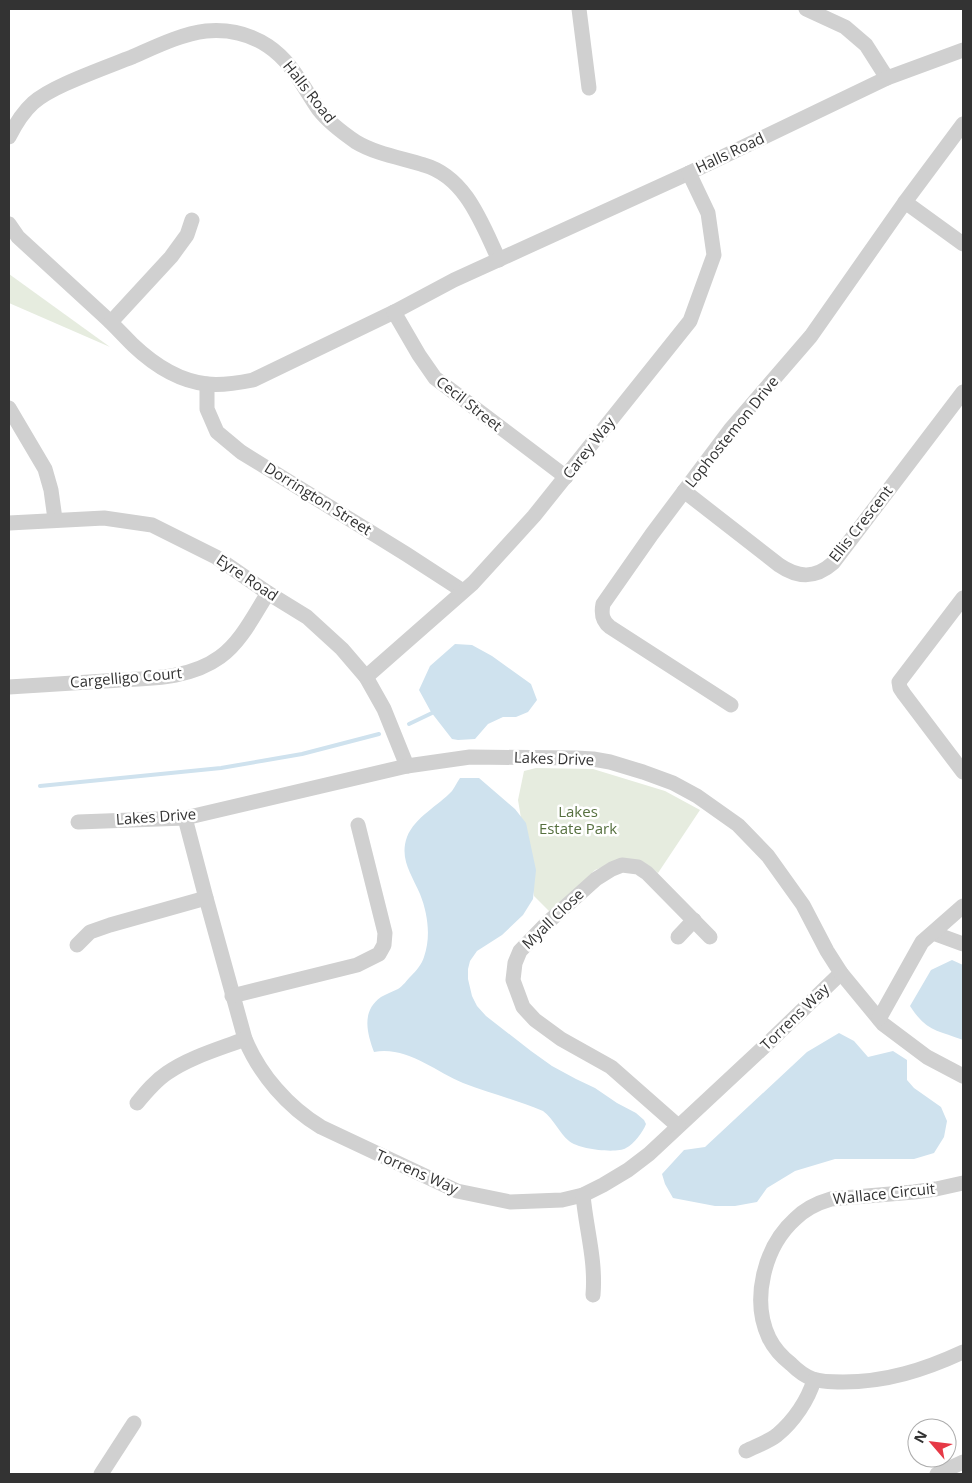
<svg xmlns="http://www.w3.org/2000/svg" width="972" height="1483" viewBox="0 0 972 1483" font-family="'Open Sans',sans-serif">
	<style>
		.green { fill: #e6ecdf }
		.water { fill: #cfe2ee }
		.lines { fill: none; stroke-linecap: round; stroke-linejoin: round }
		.stream { stroke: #cfe2ee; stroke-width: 4 }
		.minor { stroke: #d0d0d0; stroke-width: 15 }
		.labels { text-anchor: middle; stroke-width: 5; stroke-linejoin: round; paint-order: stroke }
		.street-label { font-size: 15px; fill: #333; stroke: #fff }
		.park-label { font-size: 15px; fill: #56703f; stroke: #fff }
	</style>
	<rect width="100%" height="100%" fill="#fff"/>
	<g class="green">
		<path d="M9,274L110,347L9,303Z"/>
		<path d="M536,768L593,769L665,791L700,810L658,873L648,865L625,858L595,870L551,913L534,896L518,800L524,771Z"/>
	</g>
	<g class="water">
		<path d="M455,644L472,645L492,656L531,684L537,700L528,712L516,717H503L488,724L475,739L458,740L452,739L431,712L419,690L430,666Z"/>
		<path d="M460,778H479L515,809L526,823L536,870L533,899L523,915L502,935L477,951L470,961L468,969V979L472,996L477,1006L486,1016L531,1051L552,1066L576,1079L595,1088L617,1103L636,1113L644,1120L646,1124C643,1132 634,1144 626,1148C616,1154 578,1149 569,1141C559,1133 554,1119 543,1111C517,1100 489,1093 463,1083C434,1071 407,1046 374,1052C367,1033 361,1011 381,997C386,994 392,992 398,989C403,986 407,980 411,976C416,971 422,964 424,957C431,937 428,914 420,894C412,875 399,859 407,837C415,817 438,806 452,791C455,787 457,782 460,778Z"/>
		<path d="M952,960L963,965V1040C937,1030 927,1032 910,1006L931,970Z"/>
		<path d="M839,1033L854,1041L868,1057L893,1051L907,1060V1080L914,1088L941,1107L947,1121L944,1137L934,1153L914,1159H835L795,1171L767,1188L757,1202L735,1206H715L673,1198L665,1184L662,1174L684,1150L705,1147L807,1052Z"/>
	</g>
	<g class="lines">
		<g class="stream">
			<path d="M409,724L432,713"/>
			<path d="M40,786L221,768L302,754L379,734"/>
		</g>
		<g class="minor">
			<path d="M579,9L589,88"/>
			<path d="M806,9L845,27L866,45L887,78"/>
			<path d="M9,137C15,125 23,112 33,103C42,95 54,89 65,84C87,74 109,66 132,57C155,47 181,34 206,31C228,29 250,34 268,46C292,62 303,87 319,110C329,123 343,133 356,142C376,154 402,158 424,165C466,177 482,224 499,260"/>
			<path d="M905,202L963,244"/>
			<path d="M9,224L18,237C46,263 75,289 103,315C114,325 123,335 133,345C153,364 179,381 207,384C222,386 238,383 253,380L394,312L454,280L689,173L887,78L963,50"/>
			<path d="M394,312L419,355L435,378L566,477"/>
			<path d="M111,322L171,257L187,235L192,220"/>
			<path d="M207,384V409L217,432L241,452L406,554L463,591"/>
			<path d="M9,408L45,469L51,490L55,519"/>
			<path d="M684,491L779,565C798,578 815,579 833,563L963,392"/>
			<path d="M9,523L104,518L152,525L216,557L268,593L307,617L342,649L366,677L384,709L407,766"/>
			<path d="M963,598L899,682L900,688L904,694L963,772"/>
			<path d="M366,677L473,583L534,516L690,321L714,255L708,213L689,173"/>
			<path d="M9,687C41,685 73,683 105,681C143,678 187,681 220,657C241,642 254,615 268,593"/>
			<path d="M731,705L610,627C602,621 601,614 603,604L652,534L730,430L811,336L905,202L963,124"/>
			<path d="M185,818L206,898L245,1039C260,1075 288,1107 321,1127L457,1191L510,1202L562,1200L583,1195L603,1185L628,1170L649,1154L766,1045L841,973"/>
			<path d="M78,822L185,818L407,766L470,757L576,758L593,759L610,762L643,772L673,783L697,796L738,825L768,856L803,905L827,951L841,973L883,1024L927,1057L963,1076"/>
			<path d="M933,933L963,944"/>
			<path d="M678,937L694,920"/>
			<path d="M77,945L90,932L110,925L206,898"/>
			<path d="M232,996L357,965L379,954L384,945L385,933L358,825"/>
			<path d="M879,1019L922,942L963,906"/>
			<path d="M137,1103C146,1092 155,1081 167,1073C190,1057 219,1049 245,1039"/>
			<path d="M678,1126L611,1067L561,1039L535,1020L523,1007L513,980L515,963L520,951L547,923L596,879L612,869L622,865L638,867L647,873L710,937"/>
			<path d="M963,1183L936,1189L914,1192L831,1199C817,1203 805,1209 795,1219C764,1247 751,1300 769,1338C774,1348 782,1357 791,1364C797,1370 804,1376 813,1379C821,1382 833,1382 843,1382C886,1382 924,1370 963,1352"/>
			<path d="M583,1195C586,1229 596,1260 593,1295"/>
			<path d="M746,1451C756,1446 768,1442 777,1435C794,1421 808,1400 814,1380"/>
			<path d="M101,1474L134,1423"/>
			<path d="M937,1474L963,1462"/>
		</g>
	</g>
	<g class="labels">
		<g class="street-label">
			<text transform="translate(309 92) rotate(52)" y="5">Halls Road</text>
			<text transform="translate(730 153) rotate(-25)" y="5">Halls Road</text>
			<text transform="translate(469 404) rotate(38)" y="5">Cecil Street</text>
			<text transform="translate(732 432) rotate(-51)" y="5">Lophostemon Drive</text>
			<text transform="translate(589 448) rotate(-52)" y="5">Carey Way</text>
			<text transform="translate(318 499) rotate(32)" y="5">Dorrington Street</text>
			<text transform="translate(861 524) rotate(-52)" y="5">Ellis Crescent</text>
			<text transform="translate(247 578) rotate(34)" y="5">Eyre Road</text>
			<text transform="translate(126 678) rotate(-5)" y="5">Cargelligo Court</text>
			<text transform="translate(554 759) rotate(2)" y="5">Lakes Drive</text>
			<text transform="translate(156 817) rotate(-4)" y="5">Lakes Drive</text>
			<text transform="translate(553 919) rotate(-44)" y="5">Myall Close</text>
			<text transform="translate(795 1017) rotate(-44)" y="5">Torrens Way</text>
			<text transform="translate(417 1172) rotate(24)" y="5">Torrens Way</text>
			<text transform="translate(884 1194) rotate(-6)" y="5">Wallace Circuit</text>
		</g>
		<g class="park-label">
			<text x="578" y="817">Lakes<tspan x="578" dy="17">Estate Park</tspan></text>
		</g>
	</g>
	<rect width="972" height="1483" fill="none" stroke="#333333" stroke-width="20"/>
	<g transform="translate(932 1443) rotate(298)"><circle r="24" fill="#ffffff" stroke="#adadad"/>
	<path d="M0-4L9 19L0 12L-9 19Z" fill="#e63946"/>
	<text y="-8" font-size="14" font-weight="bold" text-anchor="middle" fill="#333333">N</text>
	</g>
</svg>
